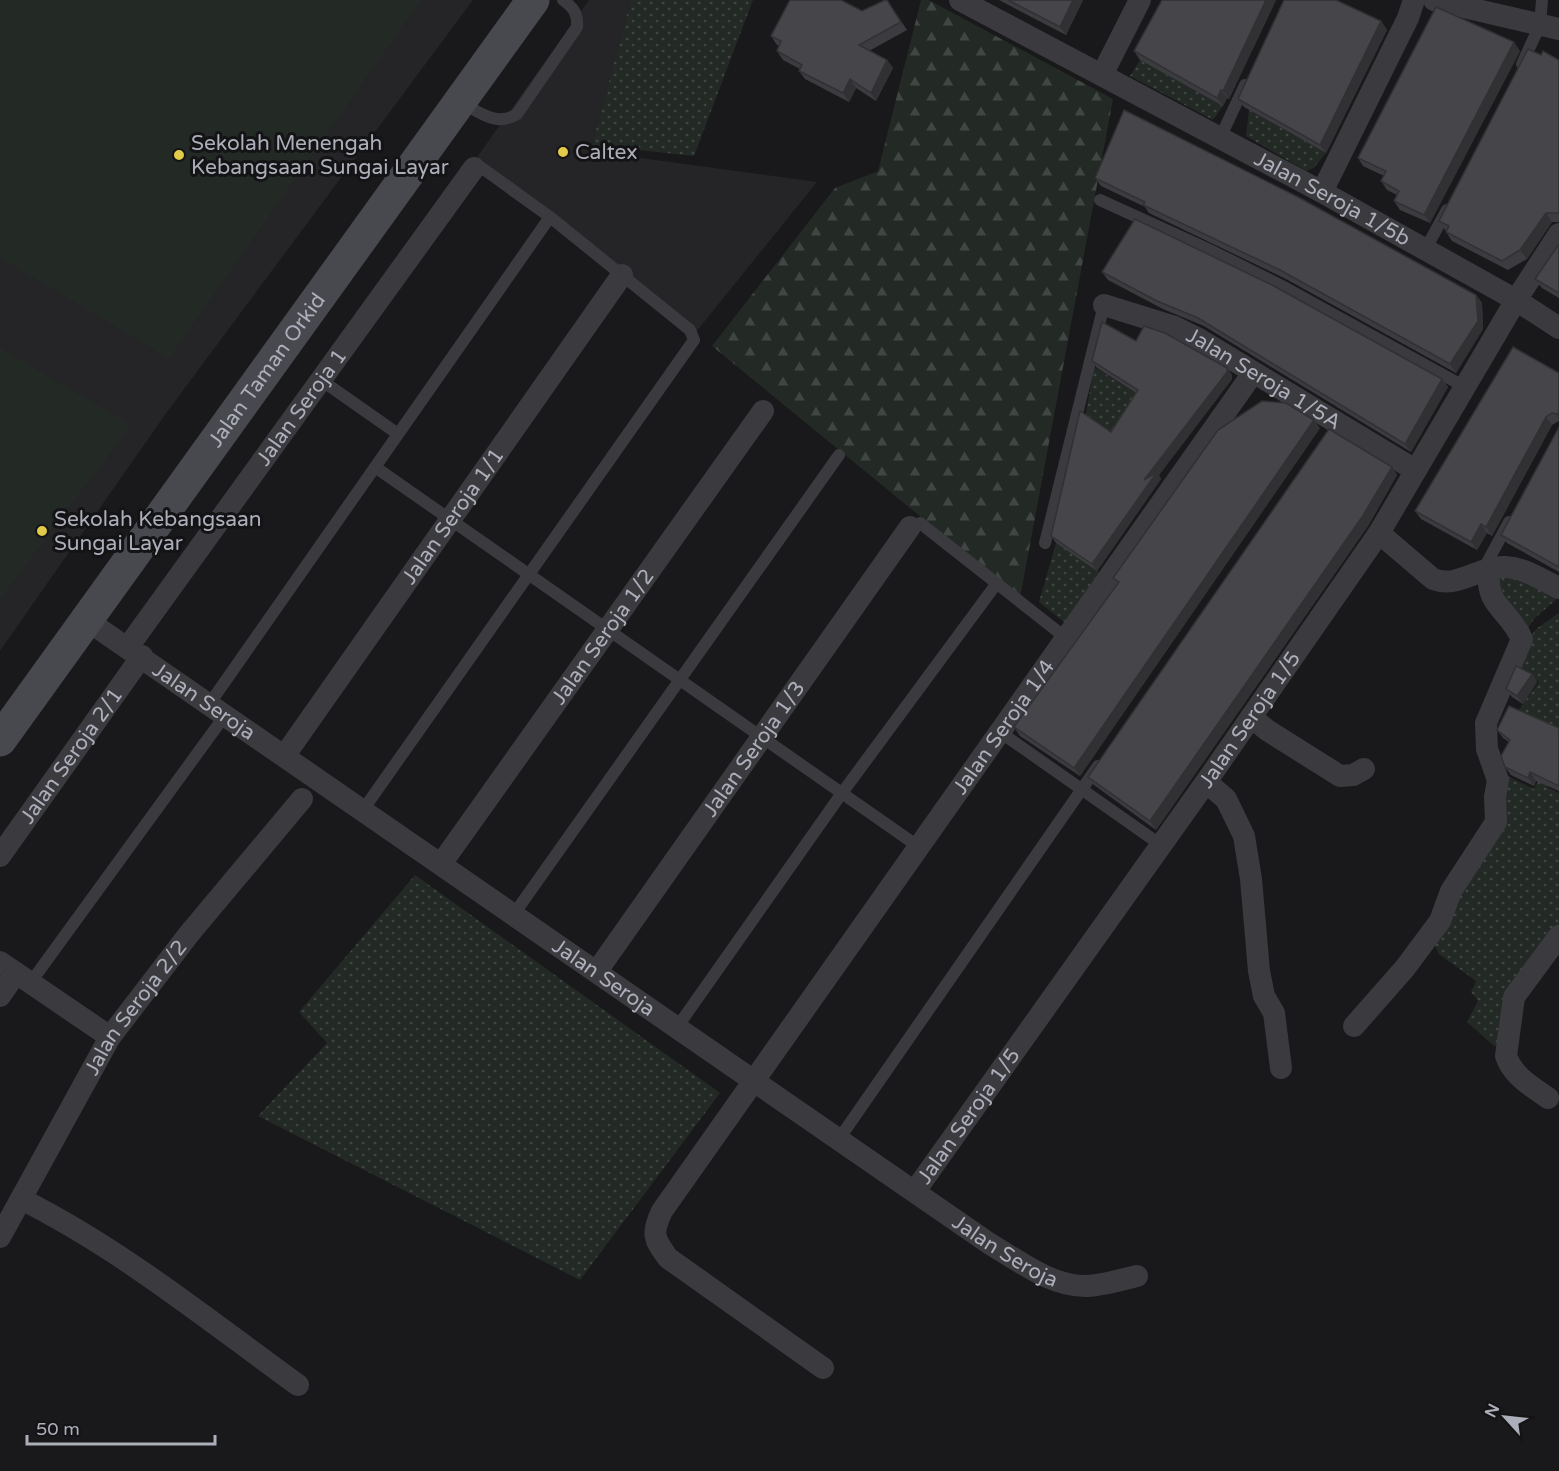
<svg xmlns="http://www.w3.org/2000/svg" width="1559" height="1471" viewBox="0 0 1559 1471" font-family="'Varela Round',sans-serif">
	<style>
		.built { fill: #252527 }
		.green { fill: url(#green-dots) }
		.forest { fill: url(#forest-firs) }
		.pitch { fill: #232a25 }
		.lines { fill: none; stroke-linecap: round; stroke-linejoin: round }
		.service { stroke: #3a3a3f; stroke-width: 12 }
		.minor { stroke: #3a3a3f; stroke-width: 22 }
		.secondary { stroke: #48484f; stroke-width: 33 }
		.wall { fill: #3c3c40 }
		.shaded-wall { fill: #313134 }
		.building { fill: #46464a; stroke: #313134; stroke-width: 1.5 }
		.poi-dot { fill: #e2cb48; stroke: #141315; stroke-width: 2 }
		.labels { text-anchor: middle; stroke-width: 6; stroke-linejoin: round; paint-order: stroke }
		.poi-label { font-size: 21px; fill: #acaeb9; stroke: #141315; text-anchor: start }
		.street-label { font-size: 21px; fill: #acaeb9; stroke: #141315 }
	</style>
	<defs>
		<pattern id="green-dots" width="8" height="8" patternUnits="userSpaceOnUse" patternTransform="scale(1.5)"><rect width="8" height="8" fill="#232a25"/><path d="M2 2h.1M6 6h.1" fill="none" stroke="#404643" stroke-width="1.8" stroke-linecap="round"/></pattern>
		<pattern id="forest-firs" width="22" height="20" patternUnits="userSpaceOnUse" patternTransform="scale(1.5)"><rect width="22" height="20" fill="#232a25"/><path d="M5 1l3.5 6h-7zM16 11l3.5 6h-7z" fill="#404643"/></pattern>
	</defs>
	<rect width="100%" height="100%" fill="#19181a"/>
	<g class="built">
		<path d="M0,0H473L167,412L0,651Z"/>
		<path d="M589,0H631L592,145L626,156L817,182L696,332L572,234L470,167Z"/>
	</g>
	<g class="green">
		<path d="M631,0H753L694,156L592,145Z"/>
		<path d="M1140,60L1223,106L1213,120L1130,76Z"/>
		<path d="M1249,110L1326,153L1314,168L1306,171L1246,136Z"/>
		<path d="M1094,367L1142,397L1116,439L1085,418Z"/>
		<path d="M1056,543L1099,572L1065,623L1039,602Z"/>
		<path d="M1513,577L1559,597L1534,619L1524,634L1496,578Z"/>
		<path d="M1559,613V730L1518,711L1539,682L1521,671V651L1536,629Z"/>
		<path d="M1559,732V762L1547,787L1559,793V929L1499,1047L1493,1045L1467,1022L1478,1001L1471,992L1476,981L1439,954L1434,944L1503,774L1534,789Z"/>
		<path d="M415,875L720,1093L580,1280L258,1116L327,1043L299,1012Z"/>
	</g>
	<path class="forest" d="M921,0H929L1113,99L1020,598L712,346L835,188L878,171Z"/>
	<g class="pitch">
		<path d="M0,0H421L169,358L0,258Z"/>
		<path d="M0,348L131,425L0,599Z"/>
	</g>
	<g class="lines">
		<g class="service">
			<path d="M1522,64L1540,25L1542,0"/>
			<path d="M462,103C481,113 497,127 517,114L577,27C578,14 574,8 563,0"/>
			<path d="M1220,138L1245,85"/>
			<path d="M1100,200L1212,251L1282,286L1465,387"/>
			<path d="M1425,250L1447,210"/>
			<path d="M321,380L398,434"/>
			<path d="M375,467L919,847"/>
			<path d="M910,527L920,523L1066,638"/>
			<path d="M1045,543L1104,305"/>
			<path d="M1483,570L1509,522"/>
			<path d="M210,703L550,217"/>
			<path d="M1000,732L1161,845"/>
			<path d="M363,810L694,340L690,330L550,217L482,168H474"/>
			<path d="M514,914L839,455"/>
			<path d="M31,982L226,714"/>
			<path d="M678,1026L842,793L997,583"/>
			<path d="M839,1139L1098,766"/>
		</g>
		<g class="minor">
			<path id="s1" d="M960,0L1322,192L1516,300L1559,328"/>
			<path d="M1434,0L1559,29"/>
			<path d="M1102,75L1140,0"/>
			<path d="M1322,192L1408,18L1414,0"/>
			<path id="s2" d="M1104,305L1175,327L1197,338L1415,470"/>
			<path d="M1379,533L1433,579C1459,589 1480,565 1506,567C1525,568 1542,580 1559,588"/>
			<path id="s3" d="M88,621L990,1244C1019,1261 1052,1287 1087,1286C1103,1285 1121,1280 1137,1276"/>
			<path id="s4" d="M128,647L474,168"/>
			<path d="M1251,717L1267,730L1340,776L1353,775L1364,769"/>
			<path id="s5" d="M285,755L622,275"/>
			<path d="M1206,782L1226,799L1244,836L1251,879L1259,971L1264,996L1274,1013L1281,1068"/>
			<path id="s6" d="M0,856L142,656"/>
			<path id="s7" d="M441,864L763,411"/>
			<path d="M0,962L110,1037"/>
			<path id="s8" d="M597,971L910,527"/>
			<path d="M0,996L16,973"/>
			<path d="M1354,1026L1405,968L1440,921L1451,891L1496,822L1495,797L1498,780L1487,749L1486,723L1522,639C1508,608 1485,606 1489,570"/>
			<path d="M1548,1098C1531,1086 1513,1076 1506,1056L1514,997L1559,936"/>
			<path id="s9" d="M915,1191L1206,782L1379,533L1516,300L1559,234"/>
			<path d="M21,1199C121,1249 208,1320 298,1385"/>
			<path id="s10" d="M0,1237L110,1037L189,934L302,799"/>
			<path id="s11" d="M823,1368L668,1258C654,1239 651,1234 662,1211L1253,373"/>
		</g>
		<path class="secondary" id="s12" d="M0,740L533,0"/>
	</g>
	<g class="wall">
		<path d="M887,0L907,30L869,51L887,60L893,68L876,101L856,88L849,102L805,79L799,71L800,69L783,60L777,51L779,46L777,45L771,36L862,11Z"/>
		<path d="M999,0H1083L1066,35Z"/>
		<path d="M1162,0H1276L1229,99L1227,98L1223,106L1140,60L1134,51Z"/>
		<path d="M1381,21L1387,30L1326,153L1244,107L1238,99Z"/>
		<path d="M1520,51L1430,223L1400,210L1394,201L1397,195L1387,190L1381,181L1384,176L1363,166L1358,158Z"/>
		<path d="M1541,55L1559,60V222H1552L1527,259L1508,270L1452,241L1446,232L1447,231L1445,230L1439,221Z"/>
		<path d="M1095,178L1476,295L1482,303L1483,329L1456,373L1286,279L1149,213L1145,207L1101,186Z"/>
		<path d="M1559,244V298L1542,288L1535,279Z"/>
		<path d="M1102,272L1442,379L1448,387L1411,452L1204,326L1163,309L1108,280Z"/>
		<path d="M1136,341L1227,368L1232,375V379L1159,475L1161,479L1097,571L1056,543L1051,536L1111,432L1136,393L1097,368L1092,361Z"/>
		<path d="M1559,373V421L1552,425L1492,536L1487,533L1477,550L1421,519L1415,511Z"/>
		<path d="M1559,427V572L1507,543L1501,535Z"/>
		<path d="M1320,428L1080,776L1020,736L1014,727L1118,584L1113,578Z"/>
		<path d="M1392,467L1397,475L1368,526L1156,830L1094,785L1088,777Z"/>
		<path d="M1532,674L1537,682L1523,704L1512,697L1506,689Z"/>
		<path d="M1559,728V791L1536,781L1534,786L1511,775L1505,767L1509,742L1503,738L1497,730Z"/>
	</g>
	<g class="shaded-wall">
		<path d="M1073,0H1083L1066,35L1060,27Z"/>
		<path d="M1266,0H1276L1229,99L1223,91Z"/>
		<path d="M1381,21L1387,30L1326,153L1320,145Z"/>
		<path d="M1514,42L1520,51L1430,223L1424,215Z"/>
		<path d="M887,60L893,68L876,101L871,93Z"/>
		<path d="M850,79L856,88L849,102L843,93Z"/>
		<path d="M1221,90L1227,98L1223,106L1217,98Z"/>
		<path d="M1546,213L1552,222L1527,259L1520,250Z"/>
		<path d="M1476,295L1482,303L1483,329L1456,373L1450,364Z"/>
		<path d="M1227,368L1232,375V379L1159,475L1161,479L1097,571L1092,564L1144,480Z"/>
		<path d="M1442,379L1448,387L1411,452L1405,444Z"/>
		<path d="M1546,417L1552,425L1492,536L1486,527Z"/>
		<path d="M1314,420L1320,428L1080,776L1074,768Z"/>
		<path d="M1392,467L1397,475L1368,526L1156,830L1150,821Z"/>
		<path d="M1481,524L1487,533L1477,550L1471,542Z"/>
		<path d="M1532,674L1537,682L1523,704L1517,696Z"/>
		<path d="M1530,772L1536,781L1534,786L1528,778Z"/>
	</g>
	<g class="building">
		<path d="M790,0H841L862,11L885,0H887L901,22L859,45L887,60L871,93L850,79L843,93L799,71L802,65L777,51L781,41L771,36Z"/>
		<path d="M1008,0H1073L1060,27Z"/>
		<path d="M1162,0H1266L1223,91L1221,90L1217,98L1134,51Z"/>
		<path d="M1284,0H1336L1381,21L1320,145L1238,99Z"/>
		<path d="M1436,7L1514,42L1424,215L1394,201L1399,191L1381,181L1386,171L1358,158Z"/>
		<path d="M1528,49L1541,55L1543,51L1559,60V213H1546L1520,250L1502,261L1446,232L1449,226L1439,221Z"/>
		<path d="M1124,110L1298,197L1476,295L1478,321L1450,364L1280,270L1143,205L1145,202L1095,178Z"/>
		<path d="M1135,219L1272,285L1442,379L1405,444L1198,318L1157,301L1102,272Z"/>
		<path d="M1559,244V293L1535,279Z"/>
		<path d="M1102,322L1136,341L1144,326L1165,333L1227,368V372L1144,480L1157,472L1092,564L1051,536L1080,411L1111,432L1138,390L1092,361Z"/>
		<path d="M1513,347L1559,373V419L1558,414L1552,413L1546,417L1486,527L1481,524L1471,542L1415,511Z"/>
		<path d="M1262,401L1286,403L1314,420L1074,768L1014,727L1119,582L1113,578L1218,430Z"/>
		<path d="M1559,427V567L1501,535Z"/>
		<path d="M1329,429L1392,467L1362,517L1150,821L1088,777Z"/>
		<path d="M1516,666L1532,674L1517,696L1506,689Z"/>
		<path d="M1509,706L1559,728V786L1530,772L1528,778L1505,767L1501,756L1510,740L1497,730Z"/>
	</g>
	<g class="poi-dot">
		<circle cx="563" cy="152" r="6"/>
		<circle cx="179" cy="155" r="6"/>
		<circle cx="42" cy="531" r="6"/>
	</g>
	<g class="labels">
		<g class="poi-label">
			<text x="191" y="150">Sekolah Menengah<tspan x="191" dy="24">Kebangsaan Sungai Layar</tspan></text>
			<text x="575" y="159">Caltex</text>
			<text x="54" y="526">Sekolah Kebangsaan<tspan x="54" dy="24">Sungai Layar</tspan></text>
		</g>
		<g class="street-label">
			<text dy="7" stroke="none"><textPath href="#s1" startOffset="422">Jalan Seroja 1/5b</textPath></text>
			<text dy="7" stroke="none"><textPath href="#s12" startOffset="456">Jalan Taman Orkid</textPath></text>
			<text dy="7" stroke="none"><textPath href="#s2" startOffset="177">Jalan Seroja 1/5A</textPath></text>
			<text dy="7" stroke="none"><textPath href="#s4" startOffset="296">Jalan Seroja 1</textPath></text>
			<text dy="7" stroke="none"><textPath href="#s5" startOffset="292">Jalan Seroja 1/1</textPath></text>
			<text dy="7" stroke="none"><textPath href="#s7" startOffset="279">Jalan Seroja 1/2</textPath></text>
			<text dy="7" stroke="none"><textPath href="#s3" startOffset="141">Jalan Seroja</textPath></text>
			<text dy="7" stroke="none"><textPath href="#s9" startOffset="578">Jalan Seroja 1/5</textPath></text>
			<text dy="7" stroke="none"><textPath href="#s11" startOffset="834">Jalan Seroja 1/4</textPath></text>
			<text dy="7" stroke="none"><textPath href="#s8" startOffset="272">Jalan Seroja 1/3</textPath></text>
			<text dy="7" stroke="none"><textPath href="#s6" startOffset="123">Jalan Seroja 2/1</textPath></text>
			<text dy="7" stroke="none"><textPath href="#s3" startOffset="627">Jalan Seroja</textPath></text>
			<text dy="7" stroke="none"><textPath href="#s10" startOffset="267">Jalan Seroja 2/2</textPath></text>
			<text dy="7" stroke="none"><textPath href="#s9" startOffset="92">Jalan Seroja 1/5</textPath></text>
			<text dy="7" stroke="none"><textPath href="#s3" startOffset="1113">Jalan Seroja</textPath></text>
		</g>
	</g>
	<g transform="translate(1505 1417) rotate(297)" stroke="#141315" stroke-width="4.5" paint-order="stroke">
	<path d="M0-4.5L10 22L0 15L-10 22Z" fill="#acaeb9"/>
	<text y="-9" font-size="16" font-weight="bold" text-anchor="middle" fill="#acaeb9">N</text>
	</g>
	<path d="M27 1435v9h188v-9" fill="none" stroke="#acaeb9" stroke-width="3"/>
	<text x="36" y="1435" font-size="18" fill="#acaeb9" stroke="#141315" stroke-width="4.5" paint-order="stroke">50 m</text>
</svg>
